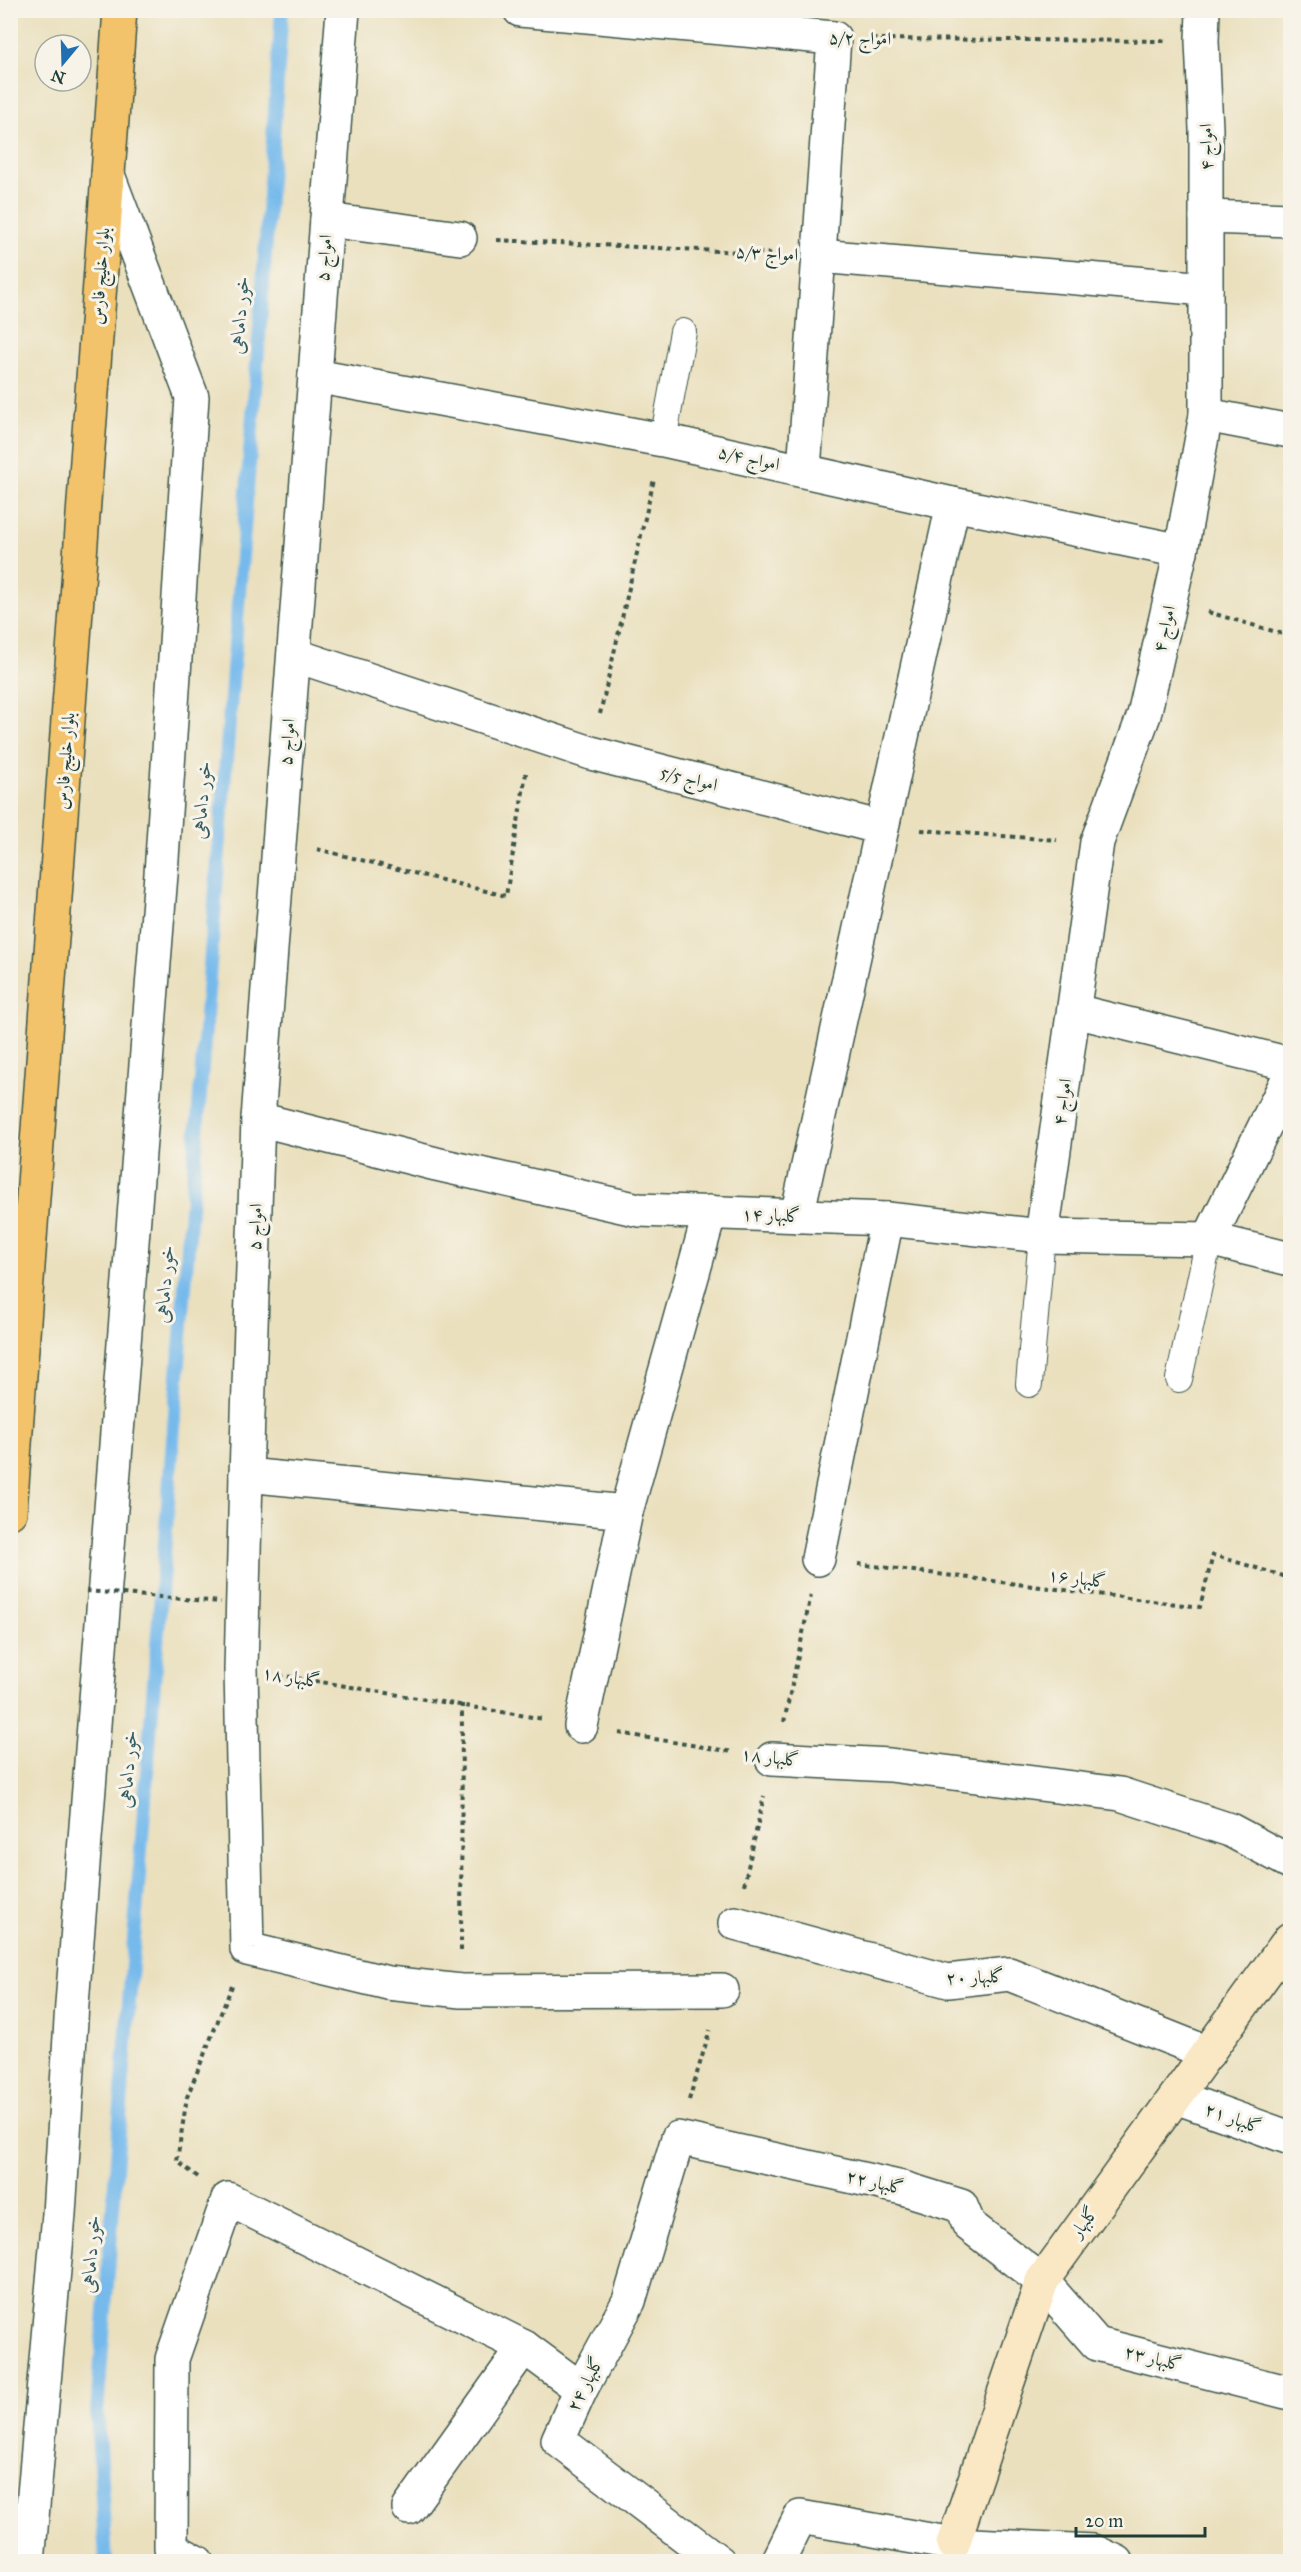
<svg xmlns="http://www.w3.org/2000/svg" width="1301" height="2572" viewBox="0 0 1301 2572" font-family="'IM FELL Great Primer',Amiri,serif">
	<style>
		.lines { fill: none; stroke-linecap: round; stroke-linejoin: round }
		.stream { stroke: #76baec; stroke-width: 14 }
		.lane-casing { stroke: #3d5549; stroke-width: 28 }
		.street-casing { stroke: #3d5549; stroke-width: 36 }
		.secondary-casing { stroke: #3d5549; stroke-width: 36 }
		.primary-casing { stroke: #3d5549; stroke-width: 36 }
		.path { stroke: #3d5549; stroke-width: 4; stroke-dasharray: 4.5 4.5; stroke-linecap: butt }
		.lane { stroke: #fff; stroke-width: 26 }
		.street { stroke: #fff; stroke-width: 33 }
		.secondary { stroke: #fae7c3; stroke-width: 33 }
		.primary { stroke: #f2c36a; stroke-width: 33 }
		.path-bridge { stroke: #3d5549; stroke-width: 4; stroke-dasharray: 4.5 4.5; stroke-linecap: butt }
		.labels { text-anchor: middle; stroke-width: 6; stroke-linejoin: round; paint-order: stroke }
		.street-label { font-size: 18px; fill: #1f3d34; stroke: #f7f3e8 }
		.water-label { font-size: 20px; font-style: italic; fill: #355c62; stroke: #f7f3e8 }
	</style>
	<rect width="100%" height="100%" fill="#f7f3e8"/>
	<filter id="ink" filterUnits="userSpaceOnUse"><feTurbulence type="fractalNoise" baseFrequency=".0167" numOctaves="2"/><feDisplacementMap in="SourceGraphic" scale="12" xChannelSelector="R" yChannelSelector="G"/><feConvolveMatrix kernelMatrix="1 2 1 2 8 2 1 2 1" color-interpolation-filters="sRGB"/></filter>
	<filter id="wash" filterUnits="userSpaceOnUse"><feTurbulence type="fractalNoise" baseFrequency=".008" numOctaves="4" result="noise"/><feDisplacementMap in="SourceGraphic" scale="24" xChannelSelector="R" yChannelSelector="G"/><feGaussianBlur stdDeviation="1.35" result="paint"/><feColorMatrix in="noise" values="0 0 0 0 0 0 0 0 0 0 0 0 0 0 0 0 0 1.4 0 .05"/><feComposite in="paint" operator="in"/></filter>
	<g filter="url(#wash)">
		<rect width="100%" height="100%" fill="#eae0be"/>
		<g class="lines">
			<path class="stream" d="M106,2562L97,2413L261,312L282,10"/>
		</g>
	</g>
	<g filter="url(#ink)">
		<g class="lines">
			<g class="lane-casing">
				<g id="lane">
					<path d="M663,440L683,332"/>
					<path d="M1179,1379L1209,1239"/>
					<path d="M1029,1384L1042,1236"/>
				</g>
			</g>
			<g class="street-casing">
				<g id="street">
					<path d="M520,10L834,38L804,470"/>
					<path d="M1206,217L1290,220"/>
					<path d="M327,220L460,238"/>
					<path d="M819,256L1206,289"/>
					<path d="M315,376L663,440L953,504L1181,551"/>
					<path d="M1206,415L1290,431"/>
					<path d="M294,655L591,753L882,828"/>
					<path d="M1075,1011L1290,1064"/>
					<path d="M258,1119L436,1164L639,1210L887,1219L1042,1236L1209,1239L1290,1259"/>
					<path d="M797,1216L953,504"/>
					<path d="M1042,1236L1097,842L1144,715L1181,551L1206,415V129L1202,41L1203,10"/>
					<path d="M1209,1239L1290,1075"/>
					<path d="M246,1475L258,1119L343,10"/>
					<path d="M626,1512L246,1475L241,1669L247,1949L388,1983L461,1991L722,1990"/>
					<path d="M818,1559L887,1219"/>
					<path d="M581,1726L626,1512L710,1212"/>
					<path d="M772,1759L890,1765L1120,1794L1230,1830L1290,1862"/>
					<path d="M735,1923L948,1981L1009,1974L1208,2053"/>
					<path d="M1176,2097L1290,2138"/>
					<path d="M409,2508L524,2347"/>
					<path d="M28,2562L59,2214L72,2004L161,874L192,397L108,175"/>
					<path d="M197,2562L171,2548L172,2359L228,2199L524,2347L581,2389"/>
					<path d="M719,2562L558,2440L581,2389L629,2301L678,2138L903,2188L961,2206L969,2225L1042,2281L1097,2344L1290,2393"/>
					<path d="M778,2562L800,2517L953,2544L1093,2551L1117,2562"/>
				</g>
			</g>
			<g class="secondary-casing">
				<path id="secondary" d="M953,2544L1042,2281L1290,1939"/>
			</g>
			<g class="primary-casing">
				<path id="primary" d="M10,1512L120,10"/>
			</g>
			<g class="path">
				<path d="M872,39L1165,41"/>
				<path d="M497,240L780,254"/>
				<path d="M1208,612L1290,636"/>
				<path d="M600,714L654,479"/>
				<path d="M921,830L1057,840"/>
				<path d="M317,849L506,896L526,773"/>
				<path d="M858,1564L1200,1607L1213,1555L1290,1578"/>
				<path d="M279,1675L544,1719"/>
				<path d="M784,1722L811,1595"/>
				<path d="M619,1733L733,1752"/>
				<path d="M744,1885L764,1796"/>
				<path d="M461,1951L462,1704"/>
				<path d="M689,2100L710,2030"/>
				<path d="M198,2177L177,2161L187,2097L232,1986"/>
			</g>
			<use href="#lane" class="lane"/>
			<use href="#street" class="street"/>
			<use href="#secondary" class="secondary"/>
			<use href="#primary" class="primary"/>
			<path class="path-bridge" d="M86,1591L221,1602"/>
		</g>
	</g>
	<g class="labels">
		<g class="street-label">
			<text transform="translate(860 38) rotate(1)" y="6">امواج ۵/۲</text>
			<text transform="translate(1206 147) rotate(-91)" y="6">امواج ۴</text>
			<text transform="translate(767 253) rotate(3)" y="6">امواج ۵/۳</text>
			<text transform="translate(324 258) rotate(-86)" y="6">امواج ۵</text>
			<text transform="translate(100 276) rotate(-86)" y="6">بلوار خلیج فارس</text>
			<text transform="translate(749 458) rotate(12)" y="6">امواج ۵/۴</text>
			<text transform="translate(1164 629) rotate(-77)" y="6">امواج ۴</text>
			<text transform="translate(287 742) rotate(-86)" y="6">امواج ۵</text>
			<text transform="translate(65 761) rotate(-86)" y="6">بلوار خلیج فارس</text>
			<text transform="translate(689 778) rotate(14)" y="6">امواج 5/5</text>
			<text transform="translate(1062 1102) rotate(-82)" y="6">امواج ۴</text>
			<text transform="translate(771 1215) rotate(2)" y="6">گلبهار ۱۴</text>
			<text transform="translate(255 1227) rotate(-88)" y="6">امواج ۵</text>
			<text transform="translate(1077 1578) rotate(7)" y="6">گلبهار ۱۶</text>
			<text transform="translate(291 1677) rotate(9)" y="6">گلبهار ۱۸</text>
			<text transform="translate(770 1757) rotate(7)" y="6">گلبهار ۱۸</text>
			<text transform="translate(975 1977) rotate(-2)" y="6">گلبهار ۲۰</text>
			<text transform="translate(1233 2118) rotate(20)" y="6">گلبهار ۲۱</text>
			<text transform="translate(875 2182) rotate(13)" y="6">گلبهار ۲۲</text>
			<text transform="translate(1084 2222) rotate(-54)" y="6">گلبهار</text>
			<text transform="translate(1153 2358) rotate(14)" y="6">گلبهار ۲۳</text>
			<text transform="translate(585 2384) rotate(-63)" y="6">گلبهار ۲۴</text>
		</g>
		<g class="water-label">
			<text transform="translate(239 315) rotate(-86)" y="7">خور داماهی</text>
			<text transform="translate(201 800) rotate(-86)" y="7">خور داماهی</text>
			<text transform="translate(164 1284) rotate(-86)" y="7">خور داماهی</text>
			<text transform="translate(127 1769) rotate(-86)" y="7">خور داماهی</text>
			<text transform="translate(90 2254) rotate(-86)" y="7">خور داماهی</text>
		</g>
	</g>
	<rect width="1301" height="2572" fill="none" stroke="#f7f3e8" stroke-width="36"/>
	<g transform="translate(63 63) rotate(199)"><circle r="28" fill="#f7f3e8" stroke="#a1aaa0" stroke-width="1.5"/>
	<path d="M0-4.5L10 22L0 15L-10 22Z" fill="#1f6fb2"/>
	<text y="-9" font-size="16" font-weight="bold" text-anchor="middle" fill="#1f3d34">N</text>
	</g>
	<path d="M1076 2527v9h129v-9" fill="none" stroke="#1f3d34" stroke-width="3"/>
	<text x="1085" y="2527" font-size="18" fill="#1f3d34" stroke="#f7f3e8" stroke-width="4.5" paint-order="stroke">20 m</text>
</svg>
